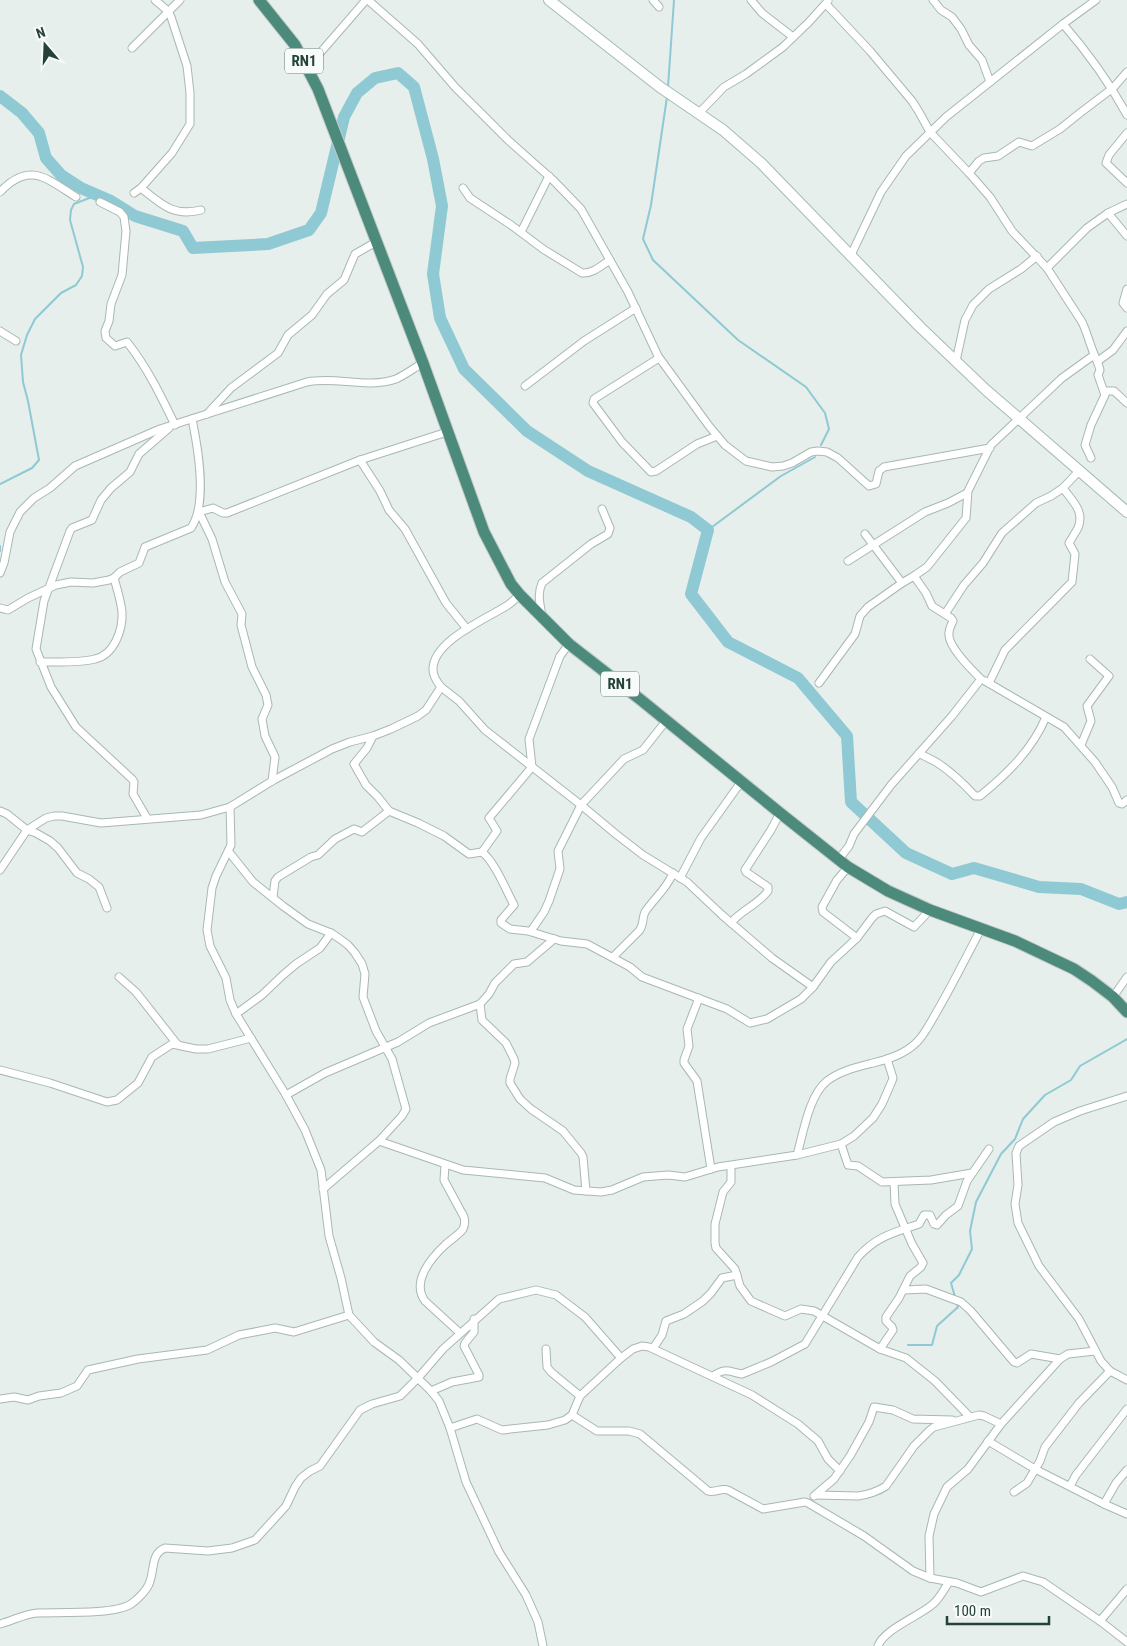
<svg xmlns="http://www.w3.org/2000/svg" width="1127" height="1646" viewBox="0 0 1127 1646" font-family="'Roboto Condensed',sans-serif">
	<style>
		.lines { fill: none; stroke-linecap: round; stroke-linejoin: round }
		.stream { stroke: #8ec9d4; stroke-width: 2 }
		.river { stroke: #8ec9d4; stroke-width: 12 }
		.minor-casing { stroke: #a8b8b2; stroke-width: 9 }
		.secondary-casing { stroke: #a4bbb3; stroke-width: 12 }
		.trunk-casing { stroke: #c2cac8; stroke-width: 13 }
		.minor { stroke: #fff; stroke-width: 7 }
		.secondary { stroke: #fff; stroke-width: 10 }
		.trunk { stroke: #4c8a7c; stroke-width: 11 }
		.labels { text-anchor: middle; stroke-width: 4; stroke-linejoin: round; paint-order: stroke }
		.shield { fill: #f7fbf9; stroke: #637a73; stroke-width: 1 }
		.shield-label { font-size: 15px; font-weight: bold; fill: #24423a }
	</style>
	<rect width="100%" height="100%" fill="#e6efeb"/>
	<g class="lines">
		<g class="stream">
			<path d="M668,87L674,0"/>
			<path d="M667,97L651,205L643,239L653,260L738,340L806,387L825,413L829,429L821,445"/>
			<path d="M0,484L32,468L39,460L28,401L23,382L21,355L27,335L35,319L61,293L76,285L82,276L83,267L70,220L71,210L74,204L97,195"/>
			<path d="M708,530L781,476L815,457"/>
			<path d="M0,546V551"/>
			<path d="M955,1297L951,1283L959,1275L972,1249L970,1231L976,1202L1001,1154L1015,1139L1023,1119L1045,1095L1071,1080L1080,1066L1127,1039"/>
			<path d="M908,1345H932L937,1326L958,1307L957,1304"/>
		</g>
		<path class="river" d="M0,96L22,113L39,133L46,158L61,175L81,188L111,201L135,216L183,231L193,248L268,244L309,230L321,213L344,117L357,93L375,78L398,73L414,87L433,159L442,206L433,274L440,318L464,369L527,431L588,471L691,517L708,530L691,594L728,642L798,678L847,736L851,802L906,853L952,874L974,868L1039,887L1081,889L1119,904L1127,902"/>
		<g class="minor-casing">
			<g id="minor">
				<path d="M368,0L418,44L455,87L508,140L553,180L581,209L628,292L658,356L709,426L725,445L746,461L772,467L783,466L792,463L811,452L818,451L827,452L838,458L869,486L876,484L879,471L884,467L990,448"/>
				<path d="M653,0L659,7"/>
				<path d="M751,0L762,13L793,37"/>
				<path d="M933,0L941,10L952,17L961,29L969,45L982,60L990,82"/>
				<path d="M826,4L870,51L912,101L919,112L930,132L969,173L990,197L1012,231L1047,268L1082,322C1086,330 1088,338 1091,346C1094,355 1098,362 1100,370L1098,375L1105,395L1091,425L1085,445L1091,458"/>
				<path d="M1063,24C1089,54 1108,80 1127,115"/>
				<path d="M132,48L180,0"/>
				<path d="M307,68L366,0"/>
				<path d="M699,113L724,87L746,74L783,47L809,22L828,1"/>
				<path d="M1127,133L1109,155L1106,163L1127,183"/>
				<path d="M969,173L979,161L984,158L998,156L1019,142L1032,146L1060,129L1080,113L1113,88L1127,72"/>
				<path d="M141,188C161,204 173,217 201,210"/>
				<path d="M463,188L470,198L511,225L543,249L582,273C592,274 601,266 610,260"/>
				<path d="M0,192C29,161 46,178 76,197"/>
				<path d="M134,193L141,188L172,153L190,124V93L187,66L171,17L168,11L155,0"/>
				<path d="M100,202L120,212L124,217L126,231L122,275L111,304L109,321L105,331L106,338L115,346L127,342C147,367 161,396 175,425"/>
				<path d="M1108,213L1127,236"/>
				<path d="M521,232L549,176"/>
				<path d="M850,257L881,192L906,156L946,117L1063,24L1096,0"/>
				<path d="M1047,268L1087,228L1108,213L1127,204"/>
				<path d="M1127,289L1123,303L1127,308"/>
				<path d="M0,331L16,341"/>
				<path d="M659,358L594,399L593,403L622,442L651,472L656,471L697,444L717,436"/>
				<path d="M956,361L965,320L973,305L989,289L1021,269L1037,256"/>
				<path d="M1098,361L1113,350L1127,331"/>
				<path d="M525,386L584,341L636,308"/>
				<path d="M1104,391H1114L1127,403"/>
				<path d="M207,414L231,388L278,353L288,335L312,315L327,294L344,280L355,254L376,242"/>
				<path d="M360,460L380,491L389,510L405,529L446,603L467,629"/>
				<path d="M199,512L212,539L225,582L242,614L241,625L252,667L266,695L268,705L262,719L265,736L275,757L272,781"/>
				<path d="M199,512L213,508L223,513H227L360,460L447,432"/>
				<path d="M848,561L925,512L948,503L967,493"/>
				<path d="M0,573L4,563L10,532L20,512L34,498L50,488L75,466L160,429L307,382C336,376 367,389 396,379C405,375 414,368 423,363"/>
				<path d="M914,576L927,567L966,518L968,491L991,445L1062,378L1094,355"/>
				<path d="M0,608L8,610L28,598L56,585L71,582L93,583L109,580L114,578L120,572L139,563L145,547L191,528C208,503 198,448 192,419"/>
				<path d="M945,614L964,585L983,563L1002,533L1036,503L1051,496L1063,488L1080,470"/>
				<path d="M542,616C540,604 537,594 542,583L591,544L608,534L610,528L602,509"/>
				<path d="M40,662C57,662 79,663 95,659C114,655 123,630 122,612C121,601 117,589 114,578"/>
				<path d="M985,681L1064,727L1095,762L1112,787L1119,803L1122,804L1127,800"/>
				<path d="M819,683L855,634L860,616L868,607L902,583"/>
				<path d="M989,683L1005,650L1072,582L1075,554L1069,543C1072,538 1075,533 1078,528C1085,511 1072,501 1063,488"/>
				<path d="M441,687L459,701L485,730L581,805L617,835L643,855L687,882L722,915L772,958L813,987"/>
				<path d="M373,736L367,748L354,764L366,785L378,797L389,811L418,823L444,836L469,854L482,852C495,862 506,890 514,905L501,920V923L510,929L528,931L561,941L587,944L630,967L642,977L727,1009L750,1023L767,1019L801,999L813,987L831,962L857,938L872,918L876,914L885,911L914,927L930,910"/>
				<path d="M1081,745L1091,721L1087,706L1109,676L1090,659"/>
				<path d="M919,753C925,757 931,759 936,762C952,772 963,783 975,796H980C1007,774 1032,750 1046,717"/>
				<path d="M230,807L231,845L216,876L212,888L207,930L210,946L226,978L230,1000L236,1014L286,1095L305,1130L321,1170L329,1236L341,1278L349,1315L374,1342L399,1360L431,1391L439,1401L450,1428L466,1482L499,1552L526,1595L538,1622L543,1646"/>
				<path d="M0,811L7,814L27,830L36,833L50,841L58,848L77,873L89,879L99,887L107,908"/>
				<path d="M147,818L133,794L134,782L132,779L76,727L51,687L36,649L44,601L70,531L72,528L92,520L101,500L111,488L130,472L139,454L169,428"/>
				<path d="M229,852L253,882L283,906L308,924L331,933L340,939L348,945L355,953L362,964L365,974L363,997L376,1031L392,1059L406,1109L402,1116L379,1141"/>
				<path d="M482,852L497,831L489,818L532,767L529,739L560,656L569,644"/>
				<path d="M839,859L849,846L854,834L891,785L952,716L981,679C972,670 947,646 949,633C949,629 951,625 953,621L951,618L932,606L926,593L914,576L902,583L865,534"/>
				<path d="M848,867L837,880L822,907L823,912L857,938"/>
				<path d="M0,870L27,830L46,818L54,816H62L101,823L201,815L230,807L272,781L332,749L350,742L373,736L391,729L418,716L426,710L441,687C437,682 433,676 433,670C432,641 488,618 508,605C512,602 516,598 520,595"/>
				<path d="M680,878L701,838L741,782"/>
				<path d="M273,897L275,881L278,877L311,857L318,855L335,839L354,829L362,832L389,811"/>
				<path d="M731,923C741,910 758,905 768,891V887L746,872L745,870L771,830L780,813"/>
				<path d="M531,931L544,912L549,901L560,869L558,851L581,805L624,759L643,750L666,721"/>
				<path d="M613,957L639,931C644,925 642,918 645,912C655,897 666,890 673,873"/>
				<path d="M119,977L136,992L177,1044"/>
				<path d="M1113,997L1127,977"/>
				<path d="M699,998L687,1029L689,1046L684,1060V1063L697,1081L711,1169"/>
				<path d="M480,1004L482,1020L506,1043L514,1059L515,1063L510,1079V1083L520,1099L531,1109L563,1131L581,1153L583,1157L586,1191"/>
				<path d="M236,1014L262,995L283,975L296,964L320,948L331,933"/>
				<path d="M0,1070L50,1083L107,1102L117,1100L138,1083L152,1057L172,1044L196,1049H208L251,1038"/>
				<path d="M286,1095L325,1073L398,1042L429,1023L480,1004L489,994L495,983L514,964L527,962L554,939"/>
				<path d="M1127,1096L1080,1111L1054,1122L1019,1146L1016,1153L1018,1185L1015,1204L1018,1223L1039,1266L1079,1319L1101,1361L1110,1371L1127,1380"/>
				<path d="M841,1144L848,1165L858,1166L882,1182L931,1180L972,1173"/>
				<path d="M797,1155L841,1144L854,1136L873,1118L882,1104L892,1081L893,1078L887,1059"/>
				<path d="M445,1165L444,1180L464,1217C465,1221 465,1225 463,1229C459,1235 450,1240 445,1245C431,1258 411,1282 425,1301L460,1333"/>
				<path d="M731,1166V1182L723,1192L715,1224V1243L716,1248L735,1269L740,1286L751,1301L785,1316L801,1309L814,1311L880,1349L906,1358L935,1381L970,1417"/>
				<path d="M323,1189L379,1141L463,1170L545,1178L574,1190L601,1192L612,1190L643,1177L668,1175L685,1177L718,1167L797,1155C803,1134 809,1095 827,1081C840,1071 857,1067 873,1063C889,1059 905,1054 917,1042C925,1034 930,1023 936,1013C952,986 966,957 981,929"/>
				<path d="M904,1290L926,1289L961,1302L970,1310L1014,1362L1017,1363L1031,1354L1060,1359"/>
				<path d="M654,1347L662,1335L666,1321L684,1314L703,1301L711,1293L722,1278L737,1275"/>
				<path d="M546,1349L547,1367L551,1372L580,1396"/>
				<path d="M880,1349L893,1330L892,1327L886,1321V1317L899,1298L910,1276L921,1267L923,1263L912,1244L895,1204L894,1182"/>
				<path d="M713,1376C726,1367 729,1372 742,1374L771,1362L805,1344L858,1257C877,1236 893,1233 919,1224L924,1215H930L934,1224L937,1225L946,1215L958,1206L967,1181L989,1149"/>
				<path d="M431,1391L452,1382L479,1377V1375L464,1346L465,1343L474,1332V1319"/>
				<path d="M0,1399L14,1397L28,1400L39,1396L61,1393L77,1386L88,1370L138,1359L207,1350L239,1335L275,1328L294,1332L349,1315"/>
				<path d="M572,1415L597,1431H629L640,1434L708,1491C714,1493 721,1488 728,1490L763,1509L805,1502L808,1503L864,1536L913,1571L930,1578L957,1583L981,1592L1023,1576L1043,1582L1100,1621L1127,1642"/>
				<path d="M450,1428L477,1419L502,1430L548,1425L565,1420L572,1415L580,1396L621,1358L633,1349L642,1346L649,1347L752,1395L798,1424L818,1441L828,1459L840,1471"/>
				<path d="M988,1441L1035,1469L1104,1504L1127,1514"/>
				<path d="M1070,1486L1076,1475L1127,1409"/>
				<path d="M1014,1492L1027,1483L1040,1461L1045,1447L1079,1403L1110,1371"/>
				<path d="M816,1495L858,1496C867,1495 879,1491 886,1486L914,1446L930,1430L934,1427L979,1415L984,1416L1001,1424"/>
				<path d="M814,1496L834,1479L850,1456L869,1422L874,1407L893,1410L913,1419L952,1420"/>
				<path d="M1104,1504L1116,1483L1127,1470"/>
				<path d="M930,1578L929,1536L934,1514L947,1487L968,1469L1001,1424L1060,1359L1068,1354L1095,1351"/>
				<path d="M1100,1621L1127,1589"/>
				<path d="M0,1624C12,1621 24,1614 37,1613C58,1612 114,1615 131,1604C137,1600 146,1591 149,1584C155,1571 150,1554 165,1548L208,1551L232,1548L255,1540L286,1506L295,1487L301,1478L310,1471L320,1466L360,1410L372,1404L400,1396L418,1378L443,1349L499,1299L536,1290L556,1295L585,1317L621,1358"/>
				<path d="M878,1646C884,1629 920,1616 933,1604C940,1598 944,1589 949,1582"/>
			</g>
		</g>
		<g class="secondary-casing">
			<path id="secondary" d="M549,0L660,87L723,130L761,163L920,327L986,390L1127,512"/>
		</g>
		<g class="trunk-casing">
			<path id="trunk" d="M259,0L295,45L318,89L423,363L484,532L511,584L520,595L569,644L641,700L780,813L848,867L888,891L930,910L1015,941L1074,969L1092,981L1113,997L1127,1012"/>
		</g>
		<use href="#minor" class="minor"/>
		<use href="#secondary" class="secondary"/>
		<use href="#trunk" class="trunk"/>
	</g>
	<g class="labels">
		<g class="shield">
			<rect x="285" y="48.5" width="38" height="25" rx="4"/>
			<rect x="601" y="671.5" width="38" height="25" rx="4"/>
		</g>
		<g class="shield-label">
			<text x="304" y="66">RN1</text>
			<text x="620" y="689">RN1</text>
		</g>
	</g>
	<g transform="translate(45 45) rotate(341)" stroke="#f7fbf9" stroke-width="4" paint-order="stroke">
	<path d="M0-4L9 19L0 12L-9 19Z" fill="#24423a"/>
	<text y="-8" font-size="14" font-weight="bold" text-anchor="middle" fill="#24423a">N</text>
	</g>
	<path d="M947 1616v8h102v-8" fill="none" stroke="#24423a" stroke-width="2.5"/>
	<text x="954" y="1616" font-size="15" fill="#24423a" stroke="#f7fbf9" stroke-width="4" paint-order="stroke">100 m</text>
</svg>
